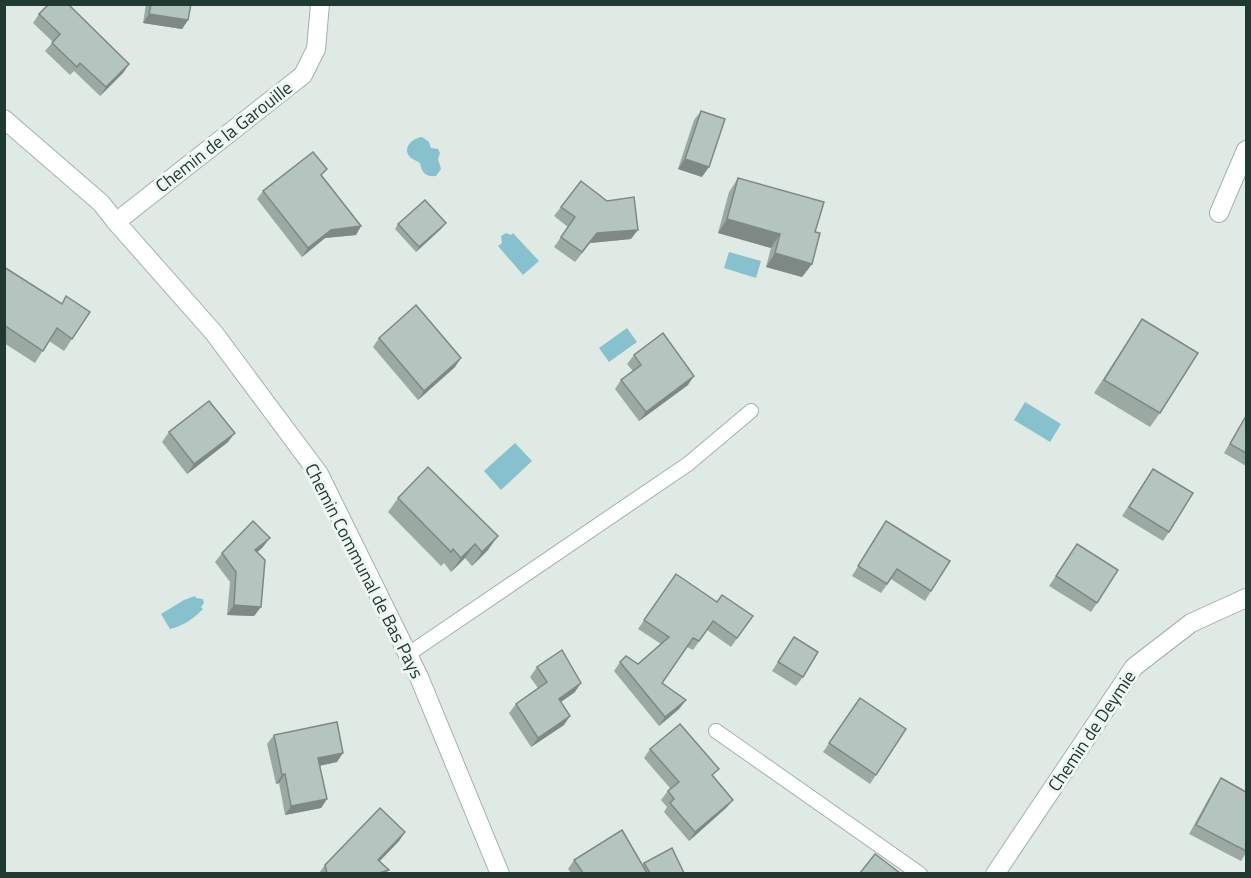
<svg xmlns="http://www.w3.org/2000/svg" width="1251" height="878" viewBox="0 0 1251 878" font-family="'Titillium Web',sans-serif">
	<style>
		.water { fill: #88c1ce }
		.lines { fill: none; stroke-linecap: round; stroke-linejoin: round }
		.lane-casing { stroke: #a2b1ac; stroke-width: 16 }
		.street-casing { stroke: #a2b1ac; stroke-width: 20 }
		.lane { stroke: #fff; stroke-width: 14 }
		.street { stroke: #fff; stroke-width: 18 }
		.wall { fill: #9ba9a3 }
		.shaded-wall { fill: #7e8985 }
		.building { fill: #b4c4be; stroke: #7e8985; stroke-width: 1.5 }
		.labels { text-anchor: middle; stroke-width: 6; stroke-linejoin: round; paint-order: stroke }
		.street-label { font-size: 18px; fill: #203933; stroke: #eff7f3 }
	</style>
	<rect width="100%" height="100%" fill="#dfeae5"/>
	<g class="water">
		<path d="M422,137L429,142L431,148L438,149L440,153L438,159L441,169L436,176C425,177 422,173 420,163C417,161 414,160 411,158C401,149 412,138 422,137Z"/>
		<path d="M506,233L511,235L513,233L539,261L523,275L498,246L502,243L501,236Z"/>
		<path d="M729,252L761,261L756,278L724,268Z"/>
		<path d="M627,328L637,342L609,362L599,348Z"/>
		<path d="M1025,402L1061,424L1050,442L1014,420Z"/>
		<path d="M515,443L532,461L501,490L484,471Z"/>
		<path d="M195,596L196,598L203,599L204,603L201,607L203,609C193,619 183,626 170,629L161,614L184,600Z"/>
	</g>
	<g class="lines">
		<g class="lane-casing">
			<g id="lane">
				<path d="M407,655L688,464L751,411"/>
				<path d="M716,731L920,874"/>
			</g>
		</g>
		<g class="street-casing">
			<g id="street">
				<path d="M4,119L101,203L116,222L214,333L319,474L419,677L500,874"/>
				<path d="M1219,213L1246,150"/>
				<path d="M116,222L303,75L316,49L320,4"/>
				<path d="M995,874L1134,667L1191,623L1246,598"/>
			</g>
		</g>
		<use href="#lane" class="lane"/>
		<use href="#street" class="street"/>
	</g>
	<g class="wall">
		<path d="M146,4H191L188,20L182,29L143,23Z"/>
		<path d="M39,14L129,64L123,73L100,96L74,71L70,75L45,51L53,42L33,23Z"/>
		<path d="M701,111L702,177L678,169L694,120Z"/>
		<path d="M322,177L361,226L356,235L325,238L302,257L257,199L263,191Z"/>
		<path d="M738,178L815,232L812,264L802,277L766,267L771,248L718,233L729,192Z"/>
		<path d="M561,207L631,239L590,243L575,262L554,247L568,227L554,216Z"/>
		<path d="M398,224L442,228L416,252L395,229Z"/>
		<path d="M4,267L61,304L90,312L64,351L49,341L35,363L4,343Z"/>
		<path d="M1142,319L1160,413L1150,427L1094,393Z"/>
		<path d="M379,338L455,367L418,400L373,347Z"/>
		<path d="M634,355L688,385L639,421L615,389L621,380L633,371L627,364Z"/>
		<path d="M1246,415V466L1224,453Z"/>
		<path d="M169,432L228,442L187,474L162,442Z"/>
		<path d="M1153,469L1169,532L1163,541L1122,516Z"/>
		<path d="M398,498L488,550L472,566L465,558L451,572L444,563L441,566L388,512Z"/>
		<path d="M886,521L931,591L925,601L891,579L881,593L852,576Z"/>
		<path d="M1077,544L1097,603L1091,612L1049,586Z"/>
		<path d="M263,547L257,552L261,607L254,616L227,615L230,582L215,562L222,553Z"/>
		<path d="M676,574L717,602L753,616L731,647L707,630L693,650L687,647L662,683L686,700L679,709L659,726L614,671L620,662L638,664L661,644L638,629Z"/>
		<path d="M794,637L803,677L796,686L772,671Z"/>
		<path d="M537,667L575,692L561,702L564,725L531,747L509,713L516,704L538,688L530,677Z"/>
		<path d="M860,698L876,775L870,784L823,752Z"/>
		<path d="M274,735L337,762L320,766L327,799L321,808L285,815L279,783L276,784L267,744Z"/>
		<path d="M650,749L714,777L733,800L726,808L689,841L664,812L667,807L661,800L670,788L644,758Z"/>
		<path d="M1221,778L1246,792V853L1241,861L1189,834L1215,787Z"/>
		<path d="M405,832L399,841L379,862L389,870L386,873H319L325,865Z"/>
		<path d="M574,860L642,866L644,863L683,873H571L568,869Z"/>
	</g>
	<g class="shaded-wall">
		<path d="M149,14L188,20L182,29L143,23Z"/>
		<path d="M129,64L123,73L100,96L106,87Z"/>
		<path d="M685,159L709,167L702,177L678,169Z"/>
		<path d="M727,219L780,234L771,248L718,233Z"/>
		<path d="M446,223L442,228L416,252L419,247Z"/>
		<path d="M361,226L356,235L325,238L302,257L308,248L331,230Z"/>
		<path d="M638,230L631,239L590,243L575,262L597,233Z"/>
		<path d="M775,253L812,264L802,277L766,267Z"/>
		<path d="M461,358L455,367L418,400L424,391Z"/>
		<path d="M694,376L688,385L639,421L646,412Z"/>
		<path d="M235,433L228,442L187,474L194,464Z"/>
		<path d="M498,536L488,550L472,566L482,552Z"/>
		<path d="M270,538L263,547L249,560L255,550Z"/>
		<path d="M475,544L465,558L451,572L461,558Z"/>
		<path d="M234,605L261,607L254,616L227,615Z"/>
		<path d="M581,683L575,692L552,708L559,699Z"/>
		<path d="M686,700L679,709L659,726L665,717Z"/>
		<path d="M570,716L564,725L531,747L538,738Z"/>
		<path d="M343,753L337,762L312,767L318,758Z"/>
		<path d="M285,774L279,783L276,784L282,775Z"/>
		<path d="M327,799L321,808L285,815L291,806Z"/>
		<path d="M733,800L726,808L689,841L695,832Z"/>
		<path d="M405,832L399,841L371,870L378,860Z"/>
	</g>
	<g class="building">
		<path d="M49,4H68L129,64L106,87L80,63L77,67L52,43L60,34L39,14Z"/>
		<path d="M151,4H191L188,20L149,14Z"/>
		<path d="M701,111L725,119L709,167L685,159Z"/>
		<path d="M313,152L327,169L321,175L361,226L331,230L308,248L263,191Z"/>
		<path d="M738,178L824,202L815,232L820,233L812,264L775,253L780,234L727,219Z"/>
		<path d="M581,181L607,201L634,197L638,230L597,233L582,252L561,237L575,217L561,207Z"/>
		<path d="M425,200L446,223L419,247L398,224Z"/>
		<path d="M4,267L62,304L66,296L90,312L72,339L57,328L43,351L4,325Z"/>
		<path d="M416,305L461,358L424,391L379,338Z"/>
		<path d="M1142,319L1198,353L1160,413L1104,380Z"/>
		<path d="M663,333L694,376L646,412L621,380L641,365L634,355Z"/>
		<path d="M209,401L235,433L194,464L169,432Z"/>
		<path d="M1246,416V453L1230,444Z"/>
		<path d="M428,467L498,536L482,552L475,544L461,558L453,549L451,552L398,498Z"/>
		<path d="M1153,469L1193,493L1169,532L1129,507Z"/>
		<path d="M253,521L270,538L255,550L265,560L261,607L234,605L236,572L222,553Z"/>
		<path d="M886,521L950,561L931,591L897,569L887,584L858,566Z"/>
		<path d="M1077,544L1118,570L1097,603L1056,576Z"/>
		<path d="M676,574L717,602L722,595L753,616L737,638L713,621L699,641L693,638L662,683L686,700L665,717L620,662L626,656L638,664L669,637L644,620Z"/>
		<path d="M794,637L818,652L803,677L778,662Z"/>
		<path d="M562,650L581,683L559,699L570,716L538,738L516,704L547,682L537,667Z"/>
		<path d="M860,698L906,729L876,775L829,743Z"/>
		<path d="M337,722L343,753L318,758L327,799L291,806L285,774L282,775L274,735Z"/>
		<path d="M680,724L719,769L712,775L733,800L695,832L670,803L674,799L668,791L679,782L650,749Z"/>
		<path d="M1221,778L1246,792V851L1196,825Z"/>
		<path d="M380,808L405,832L378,860L389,870L379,873H327L325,865Z"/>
		<path d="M622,830L647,873H583L574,860Z"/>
		<path d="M672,848L684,873H650L644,863Z"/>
		<path d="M875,854L900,873H860Z"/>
	</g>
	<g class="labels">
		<g class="street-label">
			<text transform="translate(224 137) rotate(-38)" y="6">Chemin de la Garouille</text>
			<text transform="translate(364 571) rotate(63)" y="6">Chemin Communal de Bas Pays</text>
			<text transform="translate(1092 731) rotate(-56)" y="6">Chemin de Deymie</text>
		</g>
	</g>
	<rect width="1251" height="878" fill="none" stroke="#203933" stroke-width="12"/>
</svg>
